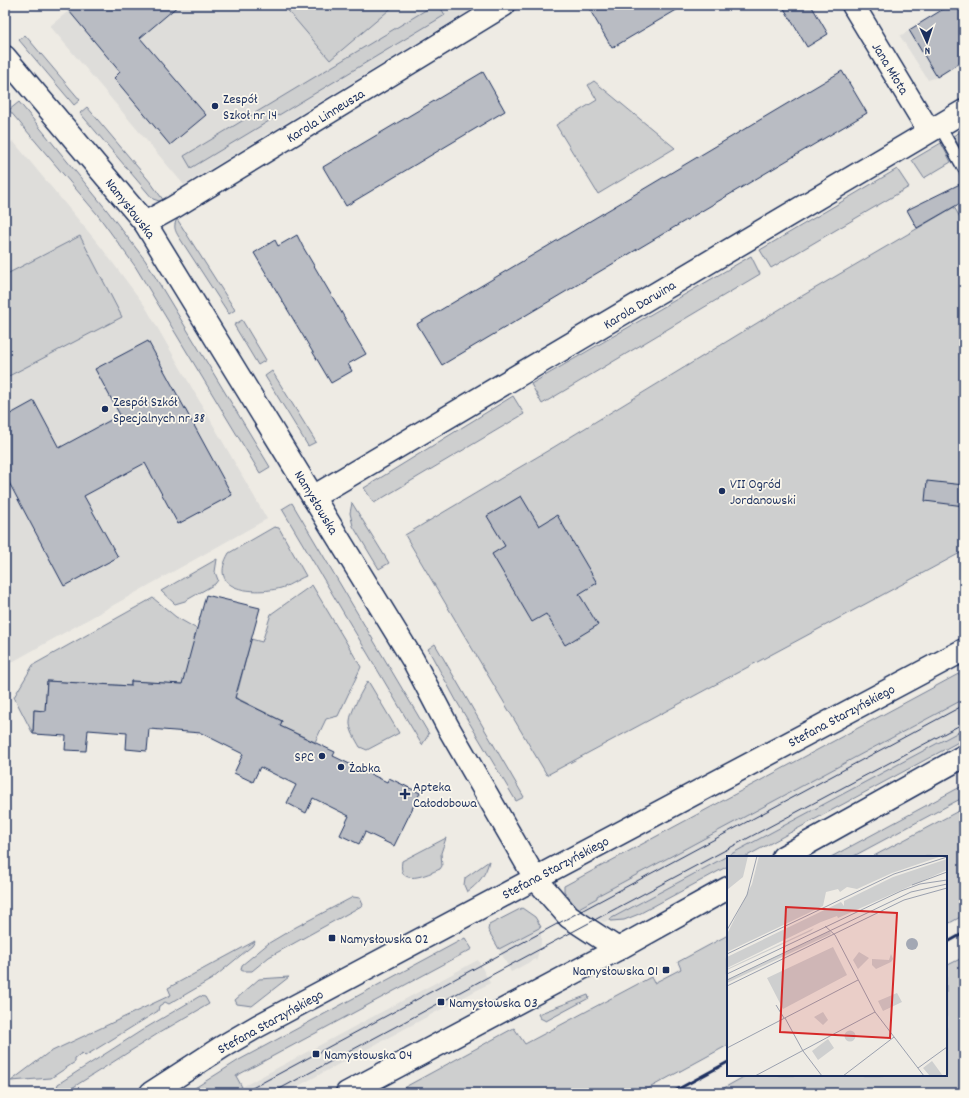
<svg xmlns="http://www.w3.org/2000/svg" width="969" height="1098" viewBox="0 0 969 1098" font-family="Dekko,sans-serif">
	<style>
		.built { fill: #deddda }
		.green { fill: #cecfcf; stroke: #747f96 }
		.building { fill: #b9bcc3; stroke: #1b2f5e }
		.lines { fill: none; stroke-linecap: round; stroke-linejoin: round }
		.service-casing { stroke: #1b2f5e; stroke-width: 14 }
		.minor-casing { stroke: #1b2f5e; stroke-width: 25 }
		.secondary-casing { stroke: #1b2f5e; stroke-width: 25 }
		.service { stroke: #fbf7ec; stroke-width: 11 }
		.minor { stroke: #fbf7ec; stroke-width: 22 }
		.secondary { stroke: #fbf7ec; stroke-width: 22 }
		.tram { stroke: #1b2f5e; stroke-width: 1 }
		.rail { stroke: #1b2f5e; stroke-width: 3 }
		.poi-dot { fill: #1b2f5e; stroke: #fbf7ec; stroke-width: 1.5 }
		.labels { text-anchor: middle; stroke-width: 3.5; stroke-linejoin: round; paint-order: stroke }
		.street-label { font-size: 14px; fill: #1b2f5e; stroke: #fbf7ec }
		.poi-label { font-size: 14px; fill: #1b2f5e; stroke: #fbf7ec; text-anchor: start }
		.inset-road { fill: none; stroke: #9aa0ae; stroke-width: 1 }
		.view { fill: #d62828; fill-opacity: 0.15; stroke: #d62828; stroke-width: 2 }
		.inset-edge { fill: none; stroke: #1b2f5e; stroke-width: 2 }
	</style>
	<rect width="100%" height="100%" fill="#eeebe4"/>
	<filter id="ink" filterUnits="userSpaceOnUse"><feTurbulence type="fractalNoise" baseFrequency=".025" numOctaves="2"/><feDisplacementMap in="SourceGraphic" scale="8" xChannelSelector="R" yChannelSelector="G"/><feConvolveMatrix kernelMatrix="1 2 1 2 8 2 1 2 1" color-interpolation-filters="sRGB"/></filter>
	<g filter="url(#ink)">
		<g class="built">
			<path d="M76,5H479L184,185L50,26Z"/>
			<path d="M950,5H964V60L938,77L928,80L900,36Z"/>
			<path d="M13,141L101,247L145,306L267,519L5,666V147Z"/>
			<path d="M964,699V729L610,919L604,922L590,916L577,909L597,898L596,896Z"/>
			<path d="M541,927V944L536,961L535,959L511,972L499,949Z"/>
			<path d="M478,960L490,983L285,1093H231Z"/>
		</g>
		<g class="green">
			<path d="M285,5H395L330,60L284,6Z"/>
			<path d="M434,5H439L445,15L191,168L184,156Z"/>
			<path d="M25,35L80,100L74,105L19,40Z"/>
			<path d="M594,81L675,148L598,194L556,125L597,100L588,85Z"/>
			<path d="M19,102L106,209L145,260L270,467L260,473L135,266L97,214L9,110Z"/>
			<path d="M87,107L151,183L164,201H159L153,199L80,113Z"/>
			<path d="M964,130V153L953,136Z"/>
			<path d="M941,143L951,162L924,178L912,160Z"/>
			<path d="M897,169L909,187L771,268L760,250Z"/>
			<path d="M954,207L964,224V551L547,775L405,535L554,447L785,306Z"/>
			<path d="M177,219L235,310L229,314L179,237C175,231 173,226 177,219Z"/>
			<path d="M80,236L122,317L5,378V275Z"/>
			<path d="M751,256L760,274L542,404L531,384Z"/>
			<path d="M242,320L266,360L258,365L234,325Z"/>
			<path d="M272,371L316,442L308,446L265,376Z"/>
			<path d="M513,396L524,414L374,503L364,488Z"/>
			<path d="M292,503L429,734L422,745L282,509Z"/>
			<path d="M352,503L389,563L379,569L353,526L350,513Z"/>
			<path d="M274,527L279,528L306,576C296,580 288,587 277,589C251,594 207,591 229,553Z"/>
			<path d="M217,559L215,572L218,580L215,584L185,601L175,604L161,591Z"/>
			<path d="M312,585L361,667L338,716L326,719L315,742L280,726L282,721L227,693L229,688L238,690L251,639L262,642L271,614Z"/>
			<path d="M153,598L176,617L197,629L192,685L131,681V686L47,681L45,711L34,710L33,734L14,697L33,665Z"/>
			<path d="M435,644L524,797L516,801L457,702L428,649Z"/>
			<path d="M964,671V699L597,896V898L577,909L564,891V886L566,885Z"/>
			<path d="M368,681L399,733L367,750L360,747C356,740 349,729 350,721C350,713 363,688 368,681Z"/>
			<path d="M964,729V739L745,857H728V866L639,914L624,920L611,921L610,919Z"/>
			<path d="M964,785V797L852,857H831Z"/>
			<path d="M964,808V915L946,925V857H872Z"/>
			<path d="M446,838L441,853L442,866L440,869C428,874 397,889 402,861Z"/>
			<path d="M489,861C486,875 478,884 467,892L464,885L465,878Z"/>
			<path d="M353,897L360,898L363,905L269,957L252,971H243L241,970L242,965L269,943L296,927Z"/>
			<path d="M522,908L535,917L541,927L499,949L488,930L489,925Z"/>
			<path d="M728,935V1045L640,1093H394L514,1028L525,1044L651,977L654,983L681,969L678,962Z"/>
			<path d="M465,938L472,949L236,1076L242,1087L231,1093H187L239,1060Z"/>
			<path d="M255,941L252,946L212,979L169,1004L165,1002L159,1006L158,1011L85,1056L82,1053L75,1058V1062L51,1078L11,1081L48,1053L171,995L168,988Z"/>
			<path d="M964,957V1093H715L747,1075H946V966Z"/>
			<path d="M289,977L252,1006L237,1004L235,1000L259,979Z"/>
			<path d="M588,995L589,998L546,1021L540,1018L538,1014Z"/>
			<path d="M200,996L205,997L209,1004L159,1033L64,1093H60L57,1087L58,1084L144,1029Z"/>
		</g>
		<g class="building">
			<path d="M64,5H179L140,38L206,115L170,145L114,78L120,72Z"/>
			<path d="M587,5H685L612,48Z"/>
			<path d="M782,5H811L828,34L807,47Z"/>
			<path d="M950,5H964V60L937,77L909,30Z"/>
			<path d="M842,71L867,113L442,365L417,324Z"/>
			<path d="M483,72L505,111L346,206L323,167Z"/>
			<path d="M964,182V201L917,228L907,210Z"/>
			<path d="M297,235L303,247L366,354L348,364L352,371L331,383L254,253L275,240L278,246Z"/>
			<path d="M148,341L232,495L178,524L145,463L84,496L118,557L64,586L5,475V417L34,401L59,448L120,415L95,369Z"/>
			<path d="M927,481L964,485V506L925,501Z"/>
			<path d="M521,496L539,526L557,515L597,583L579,594L598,625L565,645L546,614L532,622L492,554L505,546L487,516Z"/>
			<path d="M206,595L260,608L235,698L282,721L280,726L335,752L333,756L387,782L389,778L420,793L394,846L365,832L359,844L340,835L349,816L313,798L306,813L287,803L296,785L260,767L253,782L234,773L243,754L201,733L149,729L147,751L126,749L127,733L88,730L86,751L65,750L66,736L33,734L34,710L45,711L47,681L131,686V681L182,684Z"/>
		</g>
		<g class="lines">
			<g class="service-casing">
				<path id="service" d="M939,125L964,169"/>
			</g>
			<g class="minor-casing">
				<g id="minor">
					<path d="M853,5L929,131"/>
					<path d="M5,57L145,223L413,660L448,727L535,878L569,917L618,949"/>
					<path d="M145,223L174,207L504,5"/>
					<path d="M313,497L964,111"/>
				</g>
			</g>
			<g class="secondary-casing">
				<g id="secondary">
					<path d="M783,857L964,756"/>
					<path d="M151,1093L222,1047L258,1026L964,650"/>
					<path d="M347,1093L618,949L728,888"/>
				</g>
			</g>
			<use href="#service" class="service"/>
			<use href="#minor" class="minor"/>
			<use href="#secondary" class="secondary"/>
			<g class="tram">
				<path d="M243,1093L964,705"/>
				<path d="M272,1093C502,969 733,846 964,723"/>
			</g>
			<g class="rail">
				<path d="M946,943L964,933"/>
				<path d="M671,1093L728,1062"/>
			</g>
		</g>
	</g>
	<g class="poi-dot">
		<circle cx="215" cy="106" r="4"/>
		<circle cx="105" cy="409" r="4"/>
		<circle cx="722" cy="491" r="4"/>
		<circle cx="322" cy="756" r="4"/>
		<circle cx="341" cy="767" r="4"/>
		<path d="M403 788h4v4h4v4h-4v4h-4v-4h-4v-4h4z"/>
		<rect x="328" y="934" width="8" height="8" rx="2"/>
		<rect x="662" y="966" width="8" height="8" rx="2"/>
		<rect x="437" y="998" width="8" height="8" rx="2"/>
		<rect x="312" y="1050" width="8" height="8" rx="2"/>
	</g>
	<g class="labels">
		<g class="street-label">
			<text transform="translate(891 68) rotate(59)" y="5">Jana Młota</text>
			<text transform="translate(325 115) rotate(-32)" y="5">Karola Linneusza</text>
			<text transform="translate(131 208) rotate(52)" y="5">Namysłowska</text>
			<text transform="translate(639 304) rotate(-31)" y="5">Karola Darwina</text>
			<text transform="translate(317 502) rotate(59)" y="5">Namysłowska</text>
			<text transform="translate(841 715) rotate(-28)" y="5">Stefana Starzyńskiego</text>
			<text transform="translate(555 867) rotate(-28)" y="5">Stefana Starzyńskiego</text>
			<text transform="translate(270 1021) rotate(-29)" y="5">Stefana Starzyńskiego</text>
		</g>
		<g class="poi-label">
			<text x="223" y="103">Zespół<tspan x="223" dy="16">Szkoł nr 14</tspan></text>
			<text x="113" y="406">Zespół Szkół<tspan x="113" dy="16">Specjalnych nr 38</tspan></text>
			<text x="730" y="488">VII Ogród<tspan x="730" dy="16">Jordanowski</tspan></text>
			<text x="314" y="761" text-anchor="end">SPC</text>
			<text x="349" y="772">Żabka</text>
			<text x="413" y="791">Apteka<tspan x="413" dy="16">Całodobowa</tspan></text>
			<text x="340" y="943">Namysłowska 02</text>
			<text x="658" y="975" text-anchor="end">Namysłowska 01</text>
			<text x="449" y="1007">Namysłowska 03</text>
			<text x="324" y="1059">Namysłowska 04</text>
		</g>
	</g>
	<g transform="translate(727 856)">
		<rect width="220" height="220" fill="#eeebe4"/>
		<path d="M0,0H21L16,21L0,34ZM32,0H211L212,1L165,17L130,33L120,31L113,36L111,33L99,36L96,50L0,96V78L25,28ZM220,3V14L111,62L110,60L94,66L0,112V101L114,46L117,50V45L166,21ZM87,72L84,75L0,114V113ZM103,75L104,78L0,127V124ZM106,91L120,119L56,153L40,122ZM132,96L142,102L131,113L126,104ZM164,98L166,103L164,106L149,113L145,109V103L162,104ZM170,137L175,146L156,155L151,145ZM96,156L101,164L96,169L87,161ZM117.5 180a5.5 5.5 0 1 1 11 0a5.5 5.5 0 1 1-11 0ZM101,183L107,192L91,204L85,195ZM205,205L208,209L216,220H203L196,212Z" fill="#cecfcf"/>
		<path d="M179 88a6 6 0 1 1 12 0a6 6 0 1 1-12 0Z" fill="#a3a8b4"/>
		<path class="inset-road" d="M185,29L220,16M98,70L108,79L148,156L197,220M0,74L20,39L30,0M0,98L167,18L220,1M0,118L174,35L193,28L220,24M0,124L184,36L220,28M0,130L177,44L220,32M49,149L57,162M58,162L76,195L95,220M0,192L131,124M191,212L220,191M28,220L148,156M116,220L167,181"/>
		<path class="view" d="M59,51L170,57L163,182L53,176Z"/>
		<rect width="220" height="220" class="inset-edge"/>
	</g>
	<rect width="969" height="1098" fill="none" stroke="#fbf7ec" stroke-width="20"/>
	<rect x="10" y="10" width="949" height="1078" fill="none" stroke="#1b2f5e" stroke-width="1.5" filter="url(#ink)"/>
	<g transform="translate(927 42) rotate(177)" stroke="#fbf7ec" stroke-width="3" paint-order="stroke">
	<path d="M0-3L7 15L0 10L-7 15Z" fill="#1b2f5e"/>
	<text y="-6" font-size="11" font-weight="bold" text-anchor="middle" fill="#1b2f5e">N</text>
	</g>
</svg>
